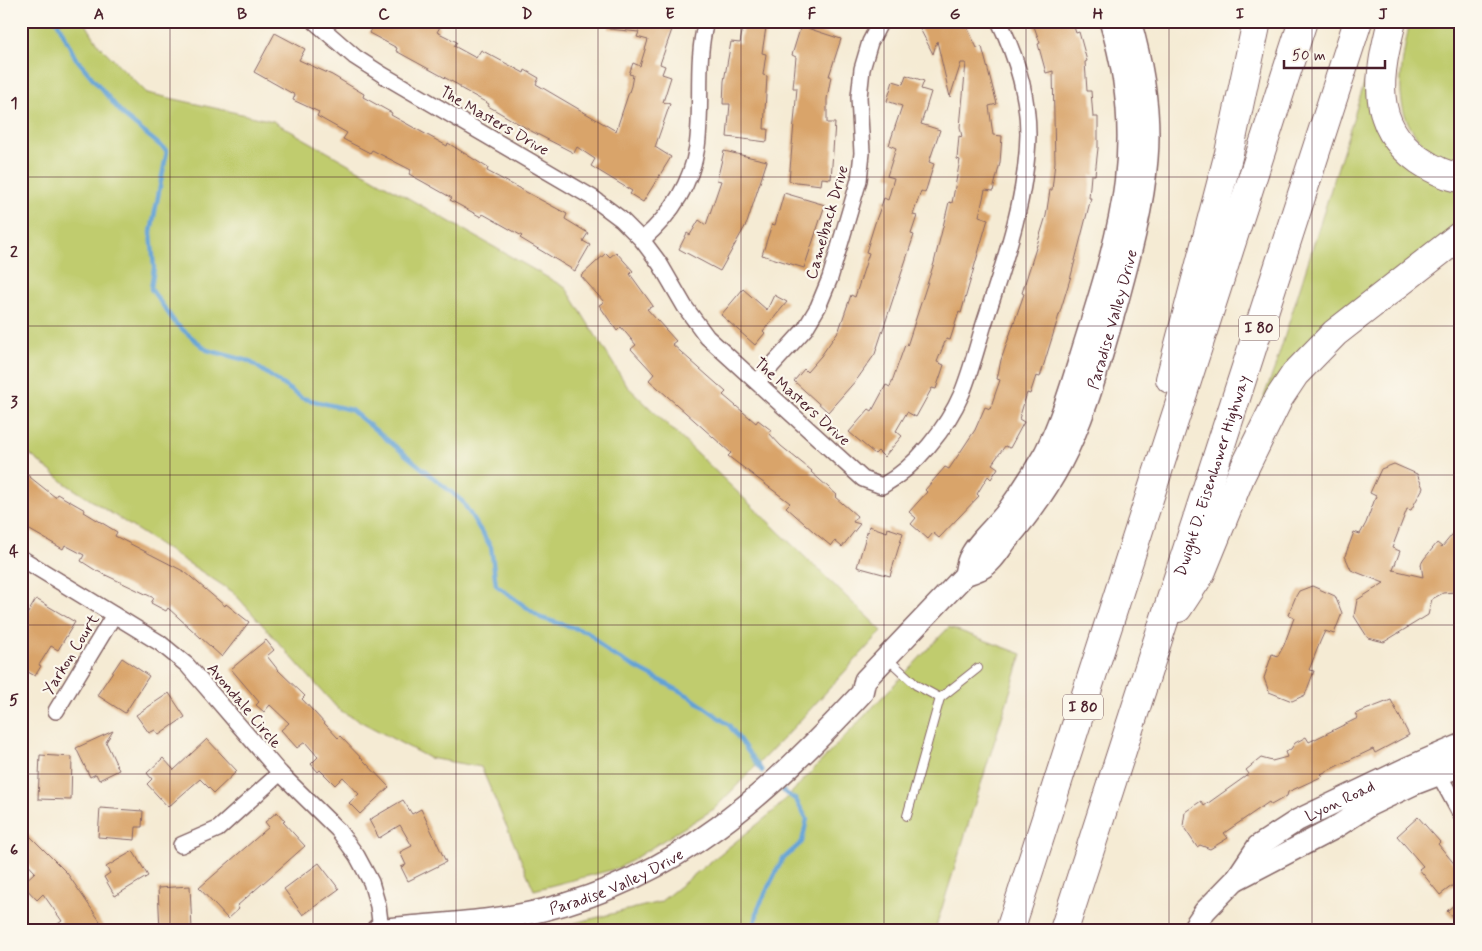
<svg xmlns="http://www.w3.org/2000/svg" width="1482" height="951" viewBox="0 0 1482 951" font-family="Mynerve,sans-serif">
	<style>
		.green { fill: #c0cc6e; stroke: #85764c }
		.water { fill: #62a2d5; stroke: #566080 }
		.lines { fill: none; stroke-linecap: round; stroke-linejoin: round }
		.stream { stroke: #62a2d5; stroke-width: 4.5 }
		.building { fill: #d9a46a }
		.lane-casing { stroke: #866666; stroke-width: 10 }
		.street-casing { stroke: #866666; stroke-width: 18 }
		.secondary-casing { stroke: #866666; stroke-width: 24 }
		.highway-casing { stroke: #866666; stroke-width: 30 }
		.lane { stroke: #fff; stroke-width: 8 }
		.street { stroke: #fff; stroke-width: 15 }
		.secondary { stroke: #fff; stroke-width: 21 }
		.highway { stroke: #fff; stroke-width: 28 }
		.grid { fill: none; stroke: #4a1f2b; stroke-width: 1; stroke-opacity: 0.55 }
		.labels { text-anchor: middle; stroke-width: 4.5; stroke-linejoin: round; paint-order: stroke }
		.shield { fill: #fbf7ec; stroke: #7f6065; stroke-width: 1 }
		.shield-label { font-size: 15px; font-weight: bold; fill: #4a1f2b }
		.street-label { font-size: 16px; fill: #4a1f2b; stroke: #fbf7ec }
		.neatline { fill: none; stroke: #4a1f2b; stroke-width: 2 }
		.grid-label { font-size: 16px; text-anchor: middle; font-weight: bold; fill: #4a1f2b }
	</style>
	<rect width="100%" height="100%" fill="#fbf7ec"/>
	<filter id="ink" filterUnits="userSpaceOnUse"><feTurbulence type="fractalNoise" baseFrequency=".02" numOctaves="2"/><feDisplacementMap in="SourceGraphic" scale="10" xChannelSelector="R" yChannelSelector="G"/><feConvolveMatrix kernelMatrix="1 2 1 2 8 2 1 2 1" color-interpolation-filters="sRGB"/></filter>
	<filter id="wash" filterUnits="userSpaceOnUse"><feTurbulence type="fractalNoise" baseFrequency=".0096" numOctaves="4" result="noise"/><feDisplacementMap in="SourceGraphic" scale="20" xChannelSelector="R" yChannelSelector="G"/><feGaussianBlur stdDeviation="1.12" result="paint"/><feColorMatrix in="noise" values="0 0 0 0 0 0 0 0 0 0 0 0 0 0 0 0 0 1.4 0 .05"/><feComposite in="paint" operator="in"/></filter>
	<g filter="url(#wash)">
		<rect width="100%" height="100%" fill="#f5ebd4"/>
		<g class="green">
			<path d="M21,21H84L99,45L147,93L273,121L566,288L627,386L882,631L794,727L714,809L619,868L534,890L481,767L429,758L339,710L233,592L66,484L21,447Z"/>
			<path d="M1410,21H1461V164C1448,162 1440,157 1430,149C1388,118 1401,66 1410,21Z"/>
			<path d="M1371,62L1378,113L1461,186V224L1252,429L1275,367Z"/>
			<path d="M949,627L1022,654L935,930H546L660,902L774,811Z"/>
		</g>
		<path class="water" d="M21,199C29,206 30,215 21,222Z"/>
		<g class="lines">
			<g class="stream">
				<path d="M57,21L75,57L124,116L167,151L151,232L154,268L151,289L176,324L207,350L249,361L302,398L351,410L462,501L491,547L496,585L541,618L588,632L609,653L689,696L729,725L762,771"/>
				<path d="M754,930L758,908L782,860L802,842L807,819L796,800L783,791"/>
			</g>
		</g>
		<g id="blocks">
			<g class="building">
				<path d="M375,21H429L440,27L437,32L457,42L454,46L476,58L481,50L524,73L525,70L539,78L536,84L616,131L631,86L633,75L629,74L633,63L640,66L648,40L637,37L639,32L609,29V21H675L660,64L665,66L662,74L671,77L663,102L670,104L655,147L671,157L643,202L630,194L632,191L591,166L595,159L577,147L574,153L533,132L488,106L489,104L460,88V86L396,51L397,48L369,33Z"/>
				<path d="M744,21H767L762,53L766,54L763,75L767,76L764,129H768L767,142L727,137L730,104H723L724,81L731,42L740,43Z"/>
				<path d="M916,21H964L977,48L982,47L997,104L989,106L993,135L1002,136L1000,163L993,191L985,190L979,216L988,219L961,313L959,312L950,340L946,339L937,362L944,365L936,389L932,388L916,417L907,412L896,431L902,436L884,457L878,451L875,454L849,432L869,409L872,411L886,385L890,387L905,345L907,346L934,263L949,202L952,203L960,160L957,159L959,136L962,137L960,127L966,63H961L950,97L937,41L933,54Z"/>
				<path d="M1032,21H1072L1076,33L1079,32L1087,61L1085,62L1087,91H1091L1093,117H1098V148L1095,175H1091L1089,198H1091L1071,276L1040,377L1036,376L1030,394L1027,393L1019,419L1024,422L1010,448L1005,446L992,464L998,468L991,479L988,476L977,494L979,496L939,538L933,533L928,539L911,524L916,518L909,512L927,492L925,490L945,467L949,469L975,430L985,407L990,409L1000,380L997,379L1001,360L1024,294L1022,293L1046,216L1050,190H1052L1055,162L1053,71L1046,73L1038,44L1040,43Z"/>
				<path d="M801,26L841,39L829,76H831L827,99V123H835L831,179L822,178L821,185L789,181L797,88H793L796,57L792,55Z"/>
				<path d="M275,33L305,49L299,60L332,75L364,94L363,97L392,113L391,115L447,146L448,143L488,168L487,171L567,214L565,219L588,233L583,241L590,245L575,271L520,238L522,236L483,214L481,217L450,200L452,198L409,174L411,170L372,150L370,153L343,139L347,133L317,116L319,112L293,100L295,95L254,72Z"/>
				<path d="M906,75L924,81L921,89L931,92L921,124L940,130L929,162L934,164L925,193L921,191L913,215L917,216L911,234L914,235L875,354L858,378L828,412L794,381L804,369L807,372L821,356L839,330L851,295L855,297L869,253L866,252L875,223L884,198L888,200L894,178L887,176L896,148L889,145L902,106L887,101L893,81L903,84Z"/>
				<path d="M724,151L767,161L747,223L720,271L679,249L687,233L690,235L699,220L706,225L721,181L717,180Z"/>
				<path d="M784,193L825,205L804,268L762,255L772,224L775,225Z"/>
				<path d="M616,252L633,271L630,274L653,306L647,309L676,341L672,344L726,392L723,395L756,423L758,420L771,430L769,433L781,446L812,471L811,472L837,495L835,497L857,516L853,522L860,524L842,547L835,541L831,546L814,532L786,507L790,503L728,456L731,453L649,380L654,374L631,349L636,345L621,327L617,331L599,305L604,302L581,276L606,253L610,257Z"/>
				<path d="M743,289L767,310L774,295L787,302L763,331L765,333L755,345L721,315Z"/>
				<path d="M1394,464L1417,474L1423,488L1411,510L1407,509L1392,548L1400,551L1393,570L1423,577L1421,564L1424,559L1437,543L1442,547L1461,524V586L1456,592L1443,593L1432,599L1428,615L1384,642L1368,638L1354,616L1357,600L1384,583L1351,570L1345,556L1354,532L1360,534L1366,523L1376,496L1370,493L1381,469Z"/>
				<path d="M21,470L55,497L57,494L85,510L84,512L117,532L115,536L185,572L225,606L226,604L249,622L222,657L168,608L166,611L151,603L154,598L95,570L81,561L84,555L65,545L63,549L21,525Z"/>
				<path d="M869,526L887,532L888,528L903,533L890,576L857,567Z"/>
				<path d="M1312,586L1335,596L1342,613L1334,634L1325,631L1320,642L1309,670L1314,671L1305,695L1292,701L1269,692L1264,678L1272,654L1278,656L1284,645L1294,618L1288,615L1296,596L1299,591Z"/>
				<path d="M36,599L75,622L58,650L51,646L39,665L41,666L35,676L21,668V625Z"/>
				<path d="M266,640L274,650L267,656L278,670L305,696L302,699L338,738L340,736L389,787L360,814L349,803L359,794L343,777L335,785L320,770L318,772L311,764L318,757L305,742L297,748L281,730L289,723L270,705L264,712L256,705L259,702L231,669Z"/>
				<path d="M122,658L149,676L125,713L97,695Z"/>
				<path d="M169,693L185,717L159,735L155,730L149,733L136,715Z"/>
				<path d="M1391,700L1409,735L1375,753L1373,749L1339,765L1321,774L1323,776L1288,792L1287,796L1271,805L1269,802L1224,833L1228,838L1210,849L1200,845L1197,847L1183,826L1185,812L1201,801L1204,806L1249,774L1246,770L1261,758L1272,761L1287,757L1285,752L1291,749L1295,743L1306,737L1309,742L1358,718L1355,714Z"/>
				<path d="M113,731L106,742L119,770L99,780L96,774L90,777L76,748Z"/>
				<path d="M207,739L237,771L214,793L200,779L168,807L147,784L152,779L147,773L163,758L174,770Z"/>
				<path d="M40,755L72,757L71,800L38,799Z"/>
				<path d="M403,800L412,814L421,809L446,862L408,881L401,867L406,865L400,852L412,846L400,825L379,838L369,820Z"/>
				<path d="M100,808L143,811L142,827H136L135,840L98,837Z"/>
				<path d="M277,812L285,821L283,822L305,846L237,906L239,909L228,919L199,888L269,827L265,822Z"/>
				<path d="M1418,817L1440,842L1438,844L1461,872V879L1440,895L1419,869L1423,866L1397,836Z"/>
				<path d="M21,827L67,873L106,930H49L62,921L43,894L37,900L22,884L35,872L21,857Z"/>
				<path d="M133,851L148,876L115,896L104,877L110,873L106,867Z"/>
				<path d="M319,863L339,889L303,915L284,889Z"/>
				<path d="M190,886L192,930H160L158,888Z"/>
				<path d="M1456,903L1461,908V926L1447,911Z"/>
			</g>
		</g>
	</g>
	<g filter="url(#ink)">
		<use href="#blocks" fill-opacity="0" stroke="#866666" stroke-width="1"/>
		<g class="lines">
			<g class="lane-casing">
				<g id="lane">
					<path d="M888,659L916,685L940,698L907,816"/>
					<path d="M940,698L978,668"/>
				</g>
			</g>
			<g class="street-casing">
				<g id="street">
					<path d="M314,21L355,57L383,75L593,198L621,219L642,240L660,264L685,307L707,337L863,479L882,486C916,467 947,428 962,393C971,371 977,347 984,324C1004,263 1027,199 1028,134C1028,94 1016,56 999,21"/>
					<path d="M642,240C671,215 691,185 697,147C703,105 695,63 706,21"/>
					<path d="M757,382L805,329L818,307L830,278L859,180L862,153L859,97L862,69L870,42L881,21"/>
					<path d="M21,558L160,643L187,665L280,773L338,830L357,856L371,882L378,906L381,929"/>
					<path d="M56,711L114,615"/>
					<path d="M1434,765L1461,815"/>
					<path d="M181,845L218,829L280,773"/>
					<path d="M21,929V930"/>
				</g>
			</g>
			<g class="secondary-casing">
				<g id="secondary">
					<path d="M965,575C966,569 967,562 970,557C976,543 996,526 1006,513C1020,494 1033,474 1045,453C1063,417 1074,377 1086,339C1122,225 1147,140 1110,21"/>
					<path d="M1237,879L1333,829L1370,805L1414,784L1461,766"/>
					<path id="s1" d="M377,930C432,924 489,923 543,910C679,877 769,793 862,693L865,680L965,575C970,573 977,571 982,568C992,563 1000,549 1007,540C1028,516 1046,491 1061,463C1087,414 1101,356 1117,303C1130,255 1143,209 1147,159C1151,112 1143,66 1130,21"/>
					<path id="s2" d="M1192,930L1205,911L1236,879L1258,846L1298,820L1407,768L1461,745"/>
				</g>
			</g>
			<g class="highway-casing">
				<g id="highway">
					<path d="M1392,21C1379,73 1368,124 1419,160C1431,168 1446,176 1461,178"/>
					<path d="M1170,379L1229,153L1257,21"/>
					<path d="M1178,608L1201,573L1241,475L1279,398L1295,374L1335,333L1461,235"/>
					<path d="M1010,930L1303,21"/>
					<path id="s3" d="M1064,930L1358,21"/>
				</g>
			</g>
			<use href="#lane" class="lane"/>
			<use href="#street" class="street"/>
			<use href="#secondary" class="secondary"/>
			<use href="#highway" class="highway"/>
		</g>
	</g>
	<path class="grid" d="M170,21V930M313,21V930M456,21V930M598,21V930M741,21V930M884,21V930M1026,21V930M1169,21V930M1312,21V930M21,177H1461M21,326H1461M21,475H1461M21,625H1461M21,774H1461"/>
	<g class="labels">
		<g class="shield">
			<rect x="1239" y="315.5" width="40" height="25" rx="4"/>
			<rect x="1063" y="694.5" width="40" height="25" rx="4"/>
		</g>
		<g class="shield-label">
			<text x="1259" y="333">I 80</text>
			<text x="1083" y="712">I 80</text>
		</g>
		<g class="street-label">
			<text transform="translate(495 120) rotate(30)" y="6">The Masters Drive</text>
			<text transform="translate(826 222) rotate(-74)" y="6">Camelback Drive</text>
			<text dy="6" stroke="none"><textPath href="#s1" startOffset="1021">Paradise Valley Drive</textPath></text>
			<text transform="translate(803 401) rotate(42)" y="6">The Masters Drive</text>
			<text dy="6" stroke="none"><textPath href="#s3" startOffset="478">Dwight D. Eisenhower Highway</textPath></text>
			<text transform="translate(70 654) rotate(-58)" y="6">Yarkon Court</text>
			<text transform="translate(245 705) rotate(50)" y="6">Avondale Circle</text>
			<text dy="6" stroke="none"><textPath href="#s2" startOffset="201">Lyon Road</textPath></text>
			<text dy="6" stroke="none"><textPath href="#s1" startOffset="246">Paradise Valley Drive</textPath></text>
		</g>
	</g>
	<rect width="1482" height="951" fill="none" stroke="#fbf7ec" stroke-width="55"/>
	<path d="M1284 60v8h101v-8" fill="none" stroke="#4a1f2b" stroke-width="2.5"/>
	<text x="1292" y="60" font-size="15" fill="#4a1f2b" stroke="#fbf7ec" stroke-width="4" paint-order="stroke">50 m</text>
	<rect x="28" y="28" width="1426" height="896" class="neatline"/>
	<g class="grid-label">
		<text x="99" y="19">A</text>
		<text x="242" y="19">B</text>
		<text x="384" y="19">C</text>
		<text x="527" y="19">D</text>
		<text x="670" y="19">E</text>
		<text x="812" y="19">F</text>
		<text x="955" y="19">G</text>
		<text x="1098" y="19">H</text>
		<text x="1240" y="19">I</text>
		<text x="1383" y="19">J</text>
		<text x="14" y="108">1</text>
		<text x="14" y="257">2</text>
		<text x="14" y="407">3</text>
		<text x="14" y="556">4</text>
		<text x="14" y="705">5</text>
		<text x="14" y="855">6</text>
	</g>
</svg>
